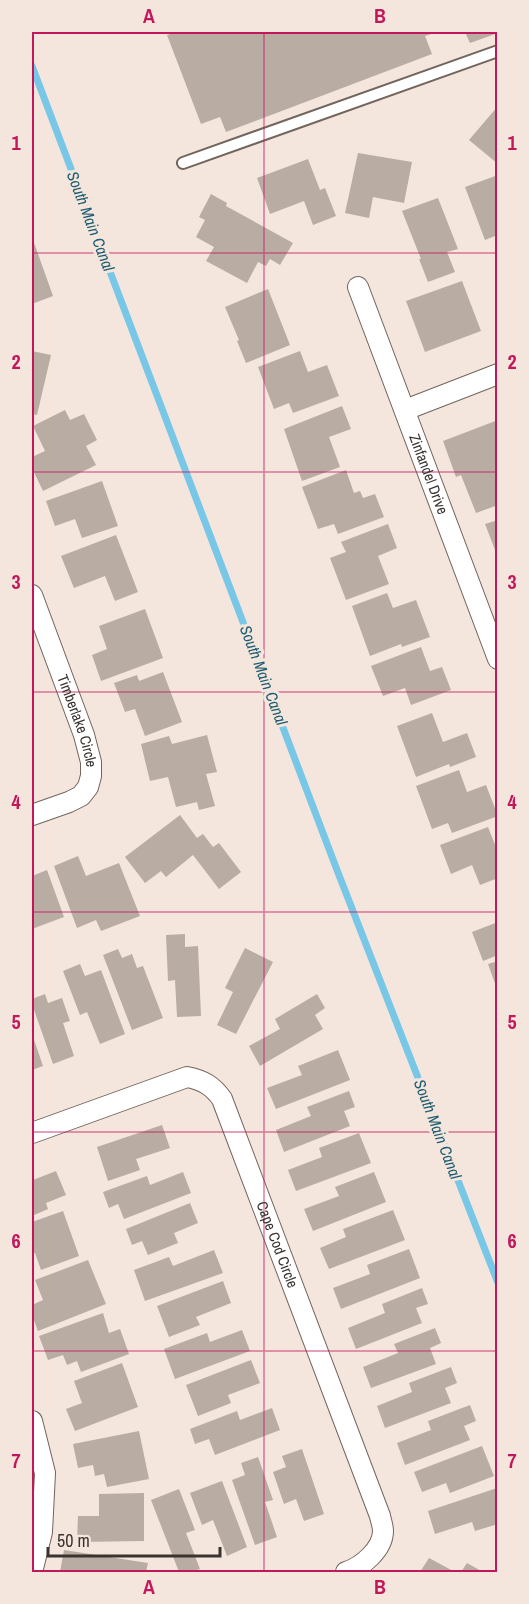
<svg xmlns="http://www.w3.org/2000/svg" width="529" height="1604" viewBox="0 0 529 1604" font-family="'Archivo Narrow',sans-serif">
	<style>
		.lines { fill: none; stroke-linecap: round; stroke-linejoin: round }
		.stream { stroke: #79c7e7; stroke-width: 7 }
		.building { fill: #b9aca3 }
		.service-casing { stroke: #71655d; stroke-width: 14 }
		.minor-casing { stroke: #71655d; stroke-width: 22 }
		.service { stroke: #fff; stroke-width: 10 }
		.minor { stroke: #fff; stroke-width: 20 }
		.grid { fill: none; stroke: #c2185b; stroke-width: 1.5; stroke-opacity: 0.55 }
		.labels { text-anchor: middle; stroke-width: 6; stroke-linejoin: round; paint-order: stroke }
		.street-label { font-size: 15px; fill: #3a3431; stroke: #f4e6dc }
		.water-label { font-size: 16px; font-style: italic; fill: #1e5c72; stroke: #f4e6dc }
		.neatline { fill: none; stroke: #c2185b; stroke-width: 2 }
		.grid-label { font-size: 20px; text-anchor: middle; font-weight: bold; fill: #c2185b }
	</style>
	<rect width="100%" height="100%" fill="#f4e6dc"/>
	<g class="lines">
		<path class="stream" d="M32,66L337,870L498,1283"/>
	</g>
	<g class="building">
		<path d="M177,32H438L425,36L432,54L226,132L220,117L201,124L167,35Z"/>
		<path d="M465,32H498V33L470,43Z"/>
		<path d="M498,106V164L469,140Z"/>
		<path d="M358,153L412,162L404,203L373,197L369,218L345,213Z"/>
		<path d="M308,159L320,190L325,188L336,216L313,225L304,201L270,214L257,178Z"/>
		<path d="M498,175V242H497L495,236L485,240L465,187Z"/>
		<path d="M211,194L227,203L226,206L293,243L280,265L270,259L266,266L258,262L247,283L206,261L214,247L196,237L205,220L199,217Z"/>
		<path d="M438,198L458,249L447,252L455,272L428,282L419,259H421L402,211Z"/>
		<path d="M32,237L53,296L32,304Z"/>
		<path d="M462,281L481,331L425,352L406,301Z"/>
		<path d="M268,289L290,345L246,363L237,341L239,340L225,307Z"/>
		<path d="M32,351L51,355L37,415L32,414Z"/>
		<path d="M300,351L308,372L327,365L339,396L293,413L289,403L274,409L258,367Z"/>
		<path d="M342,406L351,429L329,437L340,467L302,481L284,429Z"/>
		<path d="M65,410L70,420L84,414L97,440L86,446L96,465L43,491L32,468V457L45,451L33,426Z"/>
		<path d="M498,420V505L476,513L461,475L456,477L443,441Z"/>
		<path d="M346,470L354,493L360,491L363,498L375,494L384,517L338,534L334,524L318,529L302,487Z"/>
		<path d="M102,481L118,526L82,538L75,519L55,526L46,501Z"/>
		<path d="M498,520V555H497L485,524Z"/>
		<path d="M388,524L397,548L378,556L389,584L346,600L330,558L346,552L341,542Z"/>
		<path d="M116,535L138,592L115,601L105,576L74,588L61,556Z"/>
		<path d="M387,593L393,608L416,600L430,637L402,647L401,644L370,656L352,606Z"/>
		<path d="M145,609L163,658L101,681L92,655L107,649L99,626Z"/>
		<path d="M421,647L430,671L442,667L451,690L411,705L405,688L383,696L371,666Z"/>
		<path d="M163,672L182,722L145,736L135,709L125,712L114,683L137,675L139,681Z"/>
		<path d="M432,713L443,742L467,733L476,757L450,767L449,764L416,777L397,726Z"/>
		<path d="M207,735L217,772L206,774L215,806L199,810L197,802L176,807L168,777L150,781L141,744L169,736L172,744Z"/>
		<path d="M459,770L467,792L486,785L498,816L452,833L448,823L432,829L416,786Z"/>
		<path d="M180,815L197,838L203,834L213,847L219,843L241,872L219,889L193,855L166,877L161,871L145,883L125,857Z"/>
		<path d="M488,827L498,852V878L480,885L472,865L451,874L440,845Z"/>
		<path d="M78,856L86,876L119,863L140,916L101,931L96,920L77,928L54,866Z"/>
		<path d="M47,870L64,917L32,929V876Z"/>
		<path d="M498,922V955L483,961L472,932Z"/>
		<path d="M185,934V947L198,946L201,1016L177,1017L175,980L168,981L166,935Z"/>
		<path d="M245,948L273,962L236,1034L217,1025L233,992L225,988Z"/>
		<path d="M118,949L122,958L132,954L137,968L143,966L163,1018L132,1030L103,955Z"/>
		<path d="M498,961V989H497L488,964Z"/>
		<path d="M80,964L85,976L101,970L125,1034L100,1044L87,1012L80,1015L63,971Z"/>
		<path d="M45,994L48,1003L62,998L70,1021L63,1023L74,1056L53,1064L32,1004V999Z"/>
		<path d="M317,994L325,1008L315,1015L323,1029L260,1066L249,1046L280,1029L275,1019Z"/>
		<path d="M32,1034L43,1066L32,1070Z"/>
		<path d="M338,1050L350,1080L276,1109L267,1088L302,1075L298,1066Z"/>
		<path d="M349,1091L355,1107L344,1111L350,1126L284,1152L276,1130L311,1116L307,1107Z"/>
		<path d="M162,1125L170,1148L136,1159L140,1170L108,1181L97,1147Z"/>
		<path d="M359,1133L371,1163L296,1191L288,1170L322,1157L319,1148Z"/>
		<path d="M56,1171L66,1195L46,1203L48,1209L32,1216V1176L33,1180Z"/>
		<path d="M183,1172L191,1193L124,1219L118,1204L109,1208L103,1192L147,1176L150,1185Z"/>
		<path d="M374,1172L386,1202L313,1231L304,1209L339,1196L335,1187Z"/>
		<path d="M190,1203L198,1223L174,1233L178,1243L148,1255L142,1241L132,1245L126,1229Z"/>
		<path d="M393,1210L405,1240L329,1269L320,1248L346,1237L343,1229Z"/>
		<path d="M63,1211L79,1256L41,1270L35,1253L32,1254V1222Z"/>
		<path d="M409,1249L420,1278L341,1309L333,1288L370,1274L367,1265Z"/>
		<path d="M214,1250L223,1273L145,1301L134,1270L169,1257L173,1266Z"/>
		<path d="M88,1260L106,1304L38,1331L32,1315V1305L43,1300L35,1280Z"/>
		<path d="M223,1281L231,1303L196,1317L200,1325L169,1337L157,1306Z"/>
		<path d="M422,1288L428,1304L416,1308L422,1323L356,1349L348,1328L385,1313L382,1304Z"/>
		<path d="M103,1313L109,1333L120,1329L129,1354L81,1372L77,1361L67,1365L63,1355L48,1360L39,1336Z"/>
		<path d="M435,1328L441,1343L430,1348L436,1364L371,1388L363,1367L398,1353L394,1344Z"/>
		<path d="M242,1330L250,1351L175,1379L164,1349L207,1333L210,1342Z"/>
		<path d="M251,1360L260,1383L228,1395L231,1403L198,1416L186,1385Z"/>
		<path d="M122,1363L138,1407L75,1431L66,1409L82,1403L74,1381Z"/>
		<path d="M451,1367L457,1383L445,1388L451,1403L385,1428L377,1406L412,1392L409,1383Z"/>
		<path d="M470,1405L476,1421L464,1426L470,1440L405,1465L397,1443L431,1430L428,1421Z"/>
		<path d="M272,1408L280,1430L215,1455L209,1439L195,1444L190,1429L237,1411L240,1420Z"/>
		<path d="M139,1431L149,1479L107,1487L104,1474L95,1476L93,1465L78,1468L73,1444Z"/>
		<path d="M482,1446L494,1476L450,1493L446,1483L422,1492L414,1472Z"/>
		<path d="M302,1449L324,1514L304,1521L296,1499L284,1504L273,1472L286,1467L282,1456Z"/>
		<path d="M258,1457L273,1500L265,1502L277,1537L255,1545L232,1480L245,1475L241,1463Z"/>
		<path d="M222,1481L247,1547L227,1556L213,1520L202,1525L190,1493Z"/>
		<path d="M497,1488L498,1524L475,1531L472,1522L435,1534L428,1511Z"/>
		<path d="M179,1489L195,1530L186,1533L200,1569L191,1572H179L151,1500Z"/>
		<path d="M144,1493V1541L77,1542L78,1516H99V1494Z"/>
		<path d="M64,1550L148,1563L146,1572H60Z"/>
		<path d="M429,1558L455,1572H420Z"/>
		<path d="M467,1563L483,1572H461Z"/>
	</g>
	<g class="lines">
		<g class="service-casing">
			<path id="service" d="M183,163L498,51"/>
		</g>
		<g class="minor-casing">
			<g id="minor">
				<path id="s1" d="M358,287L498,659"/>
				<path d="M405,410L498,374"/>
				<path id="s2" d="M32,595L84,735L91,762V776L88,787L81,796L69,802L32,815"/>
				<path id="s3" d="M32,1133L187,1077C203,1080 213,1086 222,1099L380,1516C381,1521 383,1526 383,1531C383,1549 362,1567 346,1572"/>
				<path d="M32,1421L45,1473L42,1532L32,1572"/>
			</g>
		</g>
		<use href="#service" class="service"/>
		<use href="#minor" class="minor"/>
	</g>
	<path class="grid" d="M264,32V1572M32,253H498M32,472H498M32,692H498M32,912H498M32,1132H498M32,1351H498"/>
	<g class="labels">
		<g class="street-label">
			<text dy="5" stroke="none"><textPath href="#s1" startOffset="200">Zinfandel Drive</textPath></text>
			<text dy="5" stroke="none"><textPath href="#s2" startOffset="134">Timberlake Circle</textPath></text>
			<text dy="5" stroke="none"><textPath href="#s3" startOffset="363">Cape Cod Circle</textPath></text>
		</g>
		<g class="water-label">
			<text transform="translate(91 221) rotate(69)" y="6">South Main Canal</text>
			<text transform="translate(264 675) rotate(69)" y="6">South Main Canal</text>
			<text transform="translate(438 1129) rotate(69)" y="6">South Main Canal</text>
		</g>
	</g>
	<rect width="529" height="1604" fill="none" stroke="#f4e6dc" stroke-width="66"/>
	<path d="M48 1547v9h172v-9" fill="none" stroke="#3a3431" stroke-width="3"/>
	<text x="57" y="1547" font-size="18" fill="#3a3431" stroke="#f4e6dc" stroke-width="4.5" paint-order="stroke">50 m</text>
	<rect x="33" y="33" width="463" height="1538" class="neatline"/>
	<g class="grid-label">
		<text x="149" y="23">A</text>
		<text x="380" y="23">B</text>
		<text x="16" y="150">1</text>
		<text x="512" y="150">1</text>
		<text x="16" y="369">2</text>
		<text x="512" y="369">2</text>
		<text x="16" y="589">3</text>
		<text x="512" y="589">3</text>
		<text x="16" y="809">4</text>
		<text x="512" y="809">4</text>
		<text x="16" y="1029">5</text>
		<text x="512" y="1029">5</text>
		<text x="16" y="1248">6</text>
		<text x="512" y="1248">6</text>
		<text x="16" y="1468">7</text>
		<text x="512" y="1468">7</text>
		<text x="149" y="1594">A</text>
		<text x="380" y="1594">B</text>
	</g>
</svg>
